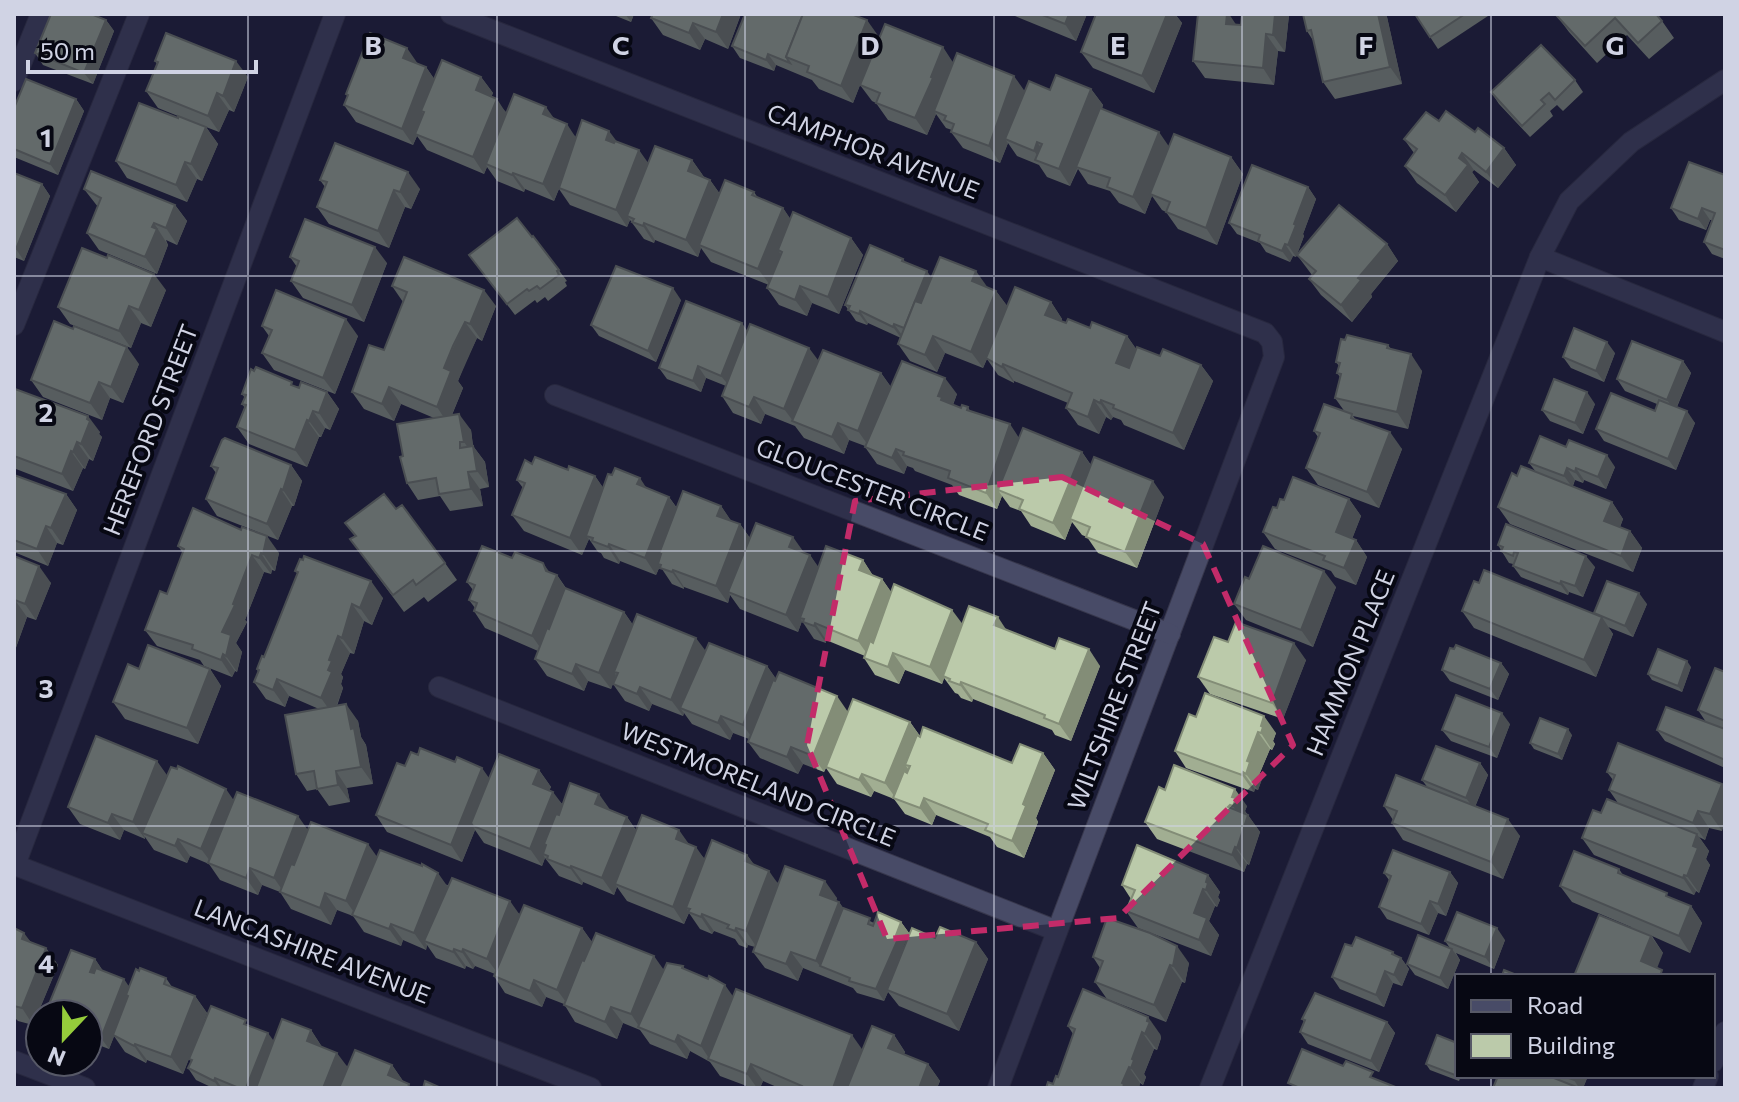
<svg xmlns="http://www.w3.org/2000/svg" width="1739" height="1102" viewBox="0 0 1739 1102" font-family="Commissioner,sans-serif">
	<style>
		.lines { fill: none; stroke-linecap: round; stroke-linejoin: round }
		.minor-casing { stroke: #37374c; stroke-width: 22 }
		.minor { stroke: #484b67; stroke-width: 20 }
		.wall { fill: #a1ae92 }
		.shaded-wall { fill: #838d77 }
		.building { fill: #bbcaaa; stroke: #838d77; stroke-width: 2 }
		.marked { fill: none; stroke: #c32b69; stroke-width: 6; stroke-dasharray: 16 10; stroke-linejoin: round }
		.grid { fill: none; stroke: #d0d3e4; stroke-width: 2; stroke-opacity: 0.55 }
		.labels { text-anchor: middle; stroke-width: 8; stroke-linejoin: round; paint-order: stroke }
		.street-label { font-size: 24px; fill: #d0d3e4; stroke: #070813 }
		.grid-label { font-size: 26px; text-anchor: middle; font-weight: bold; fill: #d0d3e4; stroke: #070813; stroke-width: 8; stroke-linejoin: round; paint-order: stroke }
	</style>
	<rect width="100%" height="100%" fill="#1b1c35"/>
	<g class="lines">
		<g class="minor-casing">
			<g id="minor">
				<path d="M335,14L15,865L591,1088"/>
				<path d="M451,14L1265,333L1272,342L1274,357L998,1088"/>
				<path d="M14,81L41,14"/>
				<path d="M1540,257L1725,332"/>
				<path d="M14,325L139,14"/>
				<path d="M555,395L1170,634"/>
				<path d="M439,687L1057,931"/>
				<path d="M14,1061L85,1088"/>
				<path d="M1713,1062L1725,1032"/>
				<path d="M1210,1088L1540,257L1569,201L1631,142L1725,80"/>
				<path d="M1703,1088L1708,1076"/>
			</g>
		</g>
		<use href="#minor" class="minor"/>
	</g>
	<g class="wall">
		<path d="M611,14H634L631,22Z"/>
		<path d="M741,14L728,49L705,39L700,50L663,35L651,18Z"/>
		<path d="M1014,14H1087L1076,41L1015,16Z"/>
		<path d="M1096,14H1175L1182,23L1154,93L1093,68L1081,52Z"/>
		<path d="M1303,14H1385L1387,17L1402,84L1335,99L1323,82L1314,42L1307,31Z"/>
		<path d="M1415,14H1491L1438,49Z"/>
		<path d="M1289,15L1285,52L1278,51L1274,85L1205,78L1193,61L1236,25H1241Z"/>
		<path d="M1557,16L1662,21L1674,38L1649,59L1627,35L1597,63L1569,32Z"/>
		<path d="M106,20L114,31L93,84L43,65L35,53Z"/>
		<path d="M879,37L953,62L1025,91L1091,89L1103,105L1102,109L1169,147L1231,157L1243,174L1217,245L1178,229L1166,212L1162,210L1152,196L1145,214L1119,203L1110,191L1088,184L1078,169L1070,186L1047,177L1039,165L1017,156L1008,143L1000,163L963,148L951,132L952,130L946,128L936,114L927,135L888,120L876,103L872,101L860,85L853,103L819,89L812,80L776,65L774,71L740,58L732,46Z"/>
		<path d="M155,61L248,77L234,112L229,110L219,132L206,127L218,144L202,181L197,179L187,202L127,178L116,161L178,118V116L158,108L146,91L157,64Z"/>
		<path d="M418,64L426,67L434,79L481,77L493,93L491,97L506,112L554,119L576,137L617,141L648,163L692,160L704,177L710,180L720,194L754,192L758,198L783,208L790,219L851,238L863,255L839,314L812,303L807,316L779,305L767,288L769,285L711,262L701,248L698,257L655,240L654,243L644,239L630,220L627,227L570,205L559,189L554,201L525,189L524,192L497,181L487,167L484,174L427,150L417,136L413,145L356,122L344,105L348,97L346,94Z"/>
		<path d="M1575,80L1583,92L1563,111L1557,105L1550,111L1553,116L1530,137L1499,104L1491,92Z"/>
		<path d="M76,99L84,111L58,175L14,157V108Z"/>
		<path d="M1439,121L1504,148L1516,165L1498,188L1474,170L1472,172L1479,182L1456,212L1417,183L1405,166L1414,153L1404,139Z"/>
		<path d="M14,173L42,184L50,196L24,261L14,257Z"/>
		<path d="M1725,175V259L1712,254L1704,242L1712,220H1710L1706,230L1679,220L1671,208Z"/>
		<path d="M320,180L420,189L411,209L405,207L389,248L329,224L317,207L325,187Z"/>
		<path d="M1308,187L1316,199L1303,234L1304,236L1296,257L1293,256L1290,262L1266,252L1260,243L1237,234L1229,223Z"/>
		<path d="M84,189L175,205L187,221L177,245L166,240L168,245L157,274L99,250L87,233L98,207Z"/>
		<path d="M533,236L567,281L565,282L567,286L548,301L545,297L537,303L535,300L515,315L469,255L532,237Z"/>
		<path d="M1387,244L1398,261L1371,294L1372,297L1352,322L1321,295L1309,279L1312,275L1297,255Z"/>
		<path d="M290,257L387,263L364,322L303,298L291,281L297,267Z"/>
		<path d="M903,259L906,263L931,278L987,287L996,291L1007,306L1051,302L1062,319L1061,321L1127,336L1136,349L1160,356L1201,365L1213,381L1184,450L1124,425L1121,420L1113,417L1111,420L1106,417L1099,434L1078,425L1066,408L1068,403L1014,381V383L998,375L987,359L983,368L945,353L937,372L910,361L898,344L901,338L868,323L867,325L856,321L845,305Z"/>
		<path d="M392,286L496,306L482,341L477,338L465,363L458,381L463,388L452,415L471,430L473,446L485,462L489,487L480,489L483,506L450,511L440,496L418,500L407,483L403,456L434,418L401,404L394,421L364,409L352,392L384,350L403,302Z"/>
		<path d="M166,290L151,327L141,323L131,348L70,324L58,307Z"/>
		<path d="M681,300L656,362L599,336L591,325Z"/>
		<path d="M262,326L358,336L335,394L274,370L262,353L269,336Z"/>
		<path d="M747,331L818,361L881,373L891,387L957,394L953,405L961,408L968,407L970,411L1019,438L1082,452L1091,465L1164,497L1137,568L1098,553L1087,537L1082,535L1072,522L1065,540L1031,526L1021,511L1010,507L1002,496L997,509L959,495L952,485L915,471L913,468L907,466L904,474L877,464L865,447V446L849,440L844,454L804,438L795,426L765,414L761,424L733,413L722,396L726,386L706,378L701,392L667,379L659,368Z"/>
		<path d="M1388,345L1391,349L1422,371L1408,429L1353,416L1356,420L1402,449L1379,508L1318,485L1306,468L1318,437L1314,431L1345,412L1335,398L1340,377L1337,373L1339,366L1336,362Z"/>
		<path d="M1615,353L1604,382L1571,368L1563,357Z"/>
		<path d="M1683,361L1691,373L1677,407L1695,423L1676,470L1604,441L1596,429L1655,411L1657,404L1625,391L1617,379Z"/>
		<path d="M139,364L123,403L110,398L102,420L43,397L31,380Z"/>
		<path d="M295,386L327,392L339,409L330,430L325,428L321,437H319L307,467L249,444L237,427L245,408L242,404L245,398L242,394Z"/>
		<path d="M14,391L100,432L99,434L102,437L93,461L89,459L85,469L83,468L73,491L16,469L14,466Z"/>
		<path d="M1595,404L1583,434L1550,421L1542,410Z"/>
		<path d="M1529,463L1615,467L1606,489L1584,480L1583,483L1575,480L1573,486L1612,502L1623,519L1620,527L1630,531L1642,548L1633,572L1510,524L1498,507L1517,476L1536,472Z"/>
		<path d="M532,464L595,476L603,488H647L669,497L677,508L721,506L731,521L740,524L750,538L810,555L818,568L863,560L873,576L882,579L891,592L962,624L1007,630L1100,666L1071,741L1055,735L1052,730L973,699L972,702L961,698L958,694L955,693L944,678L942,684L905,670L899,684L875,675L864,658L865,656L826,640V643L814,639L802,621L798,632L740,609L730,595L728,603L684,587V589L672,584L660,566L656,575L620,561L619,564L604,558L601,553L598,552L589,539L582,555L524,531L512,515L523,488L517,480Z"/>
		<path d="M291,465L302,481L294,506H292L278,540L217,516L206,499L216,473L211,466Z"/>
		<path d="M14,475L66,494L77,510L63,545L57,543L48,566L14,552Z"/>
		<path d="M1349,499L1361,516L1352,539L1356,540L1367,557L1356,585L1335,577L1331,571L1275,549L1263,532L1277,508L1284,500Z"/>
		<path d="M396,509L445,563L457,580L428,602L424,597L404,612L350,539Z"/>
		<path d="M1498,545L1595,567L1583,597L1569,592L1568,595L1521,577L1513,566V564L1509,563Z"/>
		<path d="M178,546L279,553L275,571L272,570L271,574L264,572L245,620L247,622L236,643L242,652L237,672L235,671L232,677L204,666L200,660L157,646L145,630L167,594L183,553Z"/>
		<path d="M14,556L51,583L36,620L27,617L14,653Z"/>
		<path d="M295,571L383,598L372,625L364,621L354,654L350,653L341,674L343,677L341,684L343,688L337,706L358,721L361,737L366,745L373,784L347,788L350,802L329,806L317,789L307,791L296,774L319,709L289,696L285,707L266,699L254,682L258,672L257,669L264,657L298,574Z"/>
		<path d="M550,572L557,575L566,588L624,612L633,625L705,651L767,666L776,679L848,712L910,722L920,736L1012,763L1043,753L1055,770L1036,818L1038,822L1024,858L997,847L990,837L936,815L932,825L905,814L894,799L874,791L871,797L837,784L826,768L824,772L803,764L798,774L760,758L748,742L749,739L733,733L730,740L692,724L684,713L683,716L652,704L649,711L625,701L613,684L616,675L611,689L588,681L584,691L547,676L535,659L538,651L485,628L474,611L475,608L469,600L473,590L467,582Z"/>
		<path d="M1249,579L1336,587L1313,647L1246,620L1234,604Z"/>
		<path d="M1647,604L1633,637L1608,627L1613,634L1596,677L1474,628L1462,611L1595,615Z"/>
		<path d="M1228,642L1306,660L1283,719L1210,694L1198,677Z"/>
		<path d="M1501,663L1509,674L1498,700L1450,681L1442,670Z"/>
		<path d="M1691,667L1682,692L1652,680L1648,674Z"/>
		<path d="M139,669H210L221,686L198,744L125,719L113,702Z"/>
		<path d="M1725,672V768L1665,741L1657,730L1706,722L1698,710Z"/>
		<path d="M1196,717L1276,733L1273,741L1275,744L1272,750L1270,749L1259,775L1262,779L1258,790L1255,789L1254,792L1186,768L1175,751Z"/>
		<path d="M1510,724L1497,758L1451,741L1442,730Z"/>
		<path d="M1572,735L1562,760L1534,749L1530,743Z"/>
		<path d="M1480,763L1488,775L1475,807L1520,836L1503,879L1403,840L1392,823L1393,820L1384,806L1428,788L1422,780Z"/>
		<path d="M405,766L489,778L539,770L551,787L549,790L563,805L611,810L627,817L636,830L689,844L705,859L747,855L754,865L778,883L837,898L836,901L839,902L843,908L874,923L901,922L909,933L903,947L935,938L976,942L988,959L959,1031L899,1006L888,992L884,1001L857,993L853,988L803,968L798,981L765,968L753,952L755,947L748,945L747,948L739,945L735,939L714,931L712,934L700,929L689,913L684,924L627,901L617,887L614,895L583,882L582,885L559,876L545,858L542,866L484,843L475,830L462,862L387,832L376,815Z"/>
		<path d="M1607,772L1722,784V831L1709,828L1705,840L1699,837L1709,851L1706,859L1710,865L1699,893L1696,891L1694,895L1594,855L1582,838L1601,813L1618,803L1609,790L1613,780Z"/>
		<path d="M167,776L234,800L520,914L582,928L592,942L664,970L683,966L685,970L733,997L862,1050L894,1035L905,1052L904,1054L928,1064L940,1081L937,1088H779L763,1081L760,1088H752L720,1076L710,1062L690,1051L687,1059L650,1044L640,1030L623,1023L617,1039L575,1022L564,1004L546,997L542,1007L505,993L494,976L495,974L475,966L473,969L466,966L465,969L436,958L427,945L426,950L403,940L401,946L364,932L353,916L337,910L331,925L291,909L280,892L262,885L258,895L220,880L209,864L190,856L187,863L154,850L145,837V839L124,830L120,840L80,824L68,807Z"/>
		<path d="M1165,790L1247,806L1245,811L1260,832L1249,865L1247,864L1244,872L1157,839L1145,822Z"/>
		<path d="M1619,869L1623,875L1671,898L1691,906L1702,923L1690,953L1652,936L1663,953L1574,976L1631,927L1572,902L1560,886Z"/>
		<path d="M1450,872L1458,883L1446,916L1438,913L1429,935L1387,919L1379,907L1389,880L1384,873Z"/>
		<path d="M1208,875L1220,892L1218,897L1220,900L1217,907L1215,906L1209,921L1219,935L1211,956L1138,928L1126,911L1131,899L1122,885Z"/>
		<path d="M14,928L31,942L46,948L58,965L33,1025L18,1021L14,1017Z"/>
		<path d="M1505,940L1494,969L1456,953L1460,960L1448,989L1415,975L1407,964L1450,948L1445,941Z"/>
		<path d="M1352,946L1401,958L1409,969L1402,986L1393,983L1384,1007L1340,989L1332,977Z"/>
		<path d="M1093,957L1189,963L1185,983L1182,982L1166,1022L1107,999L1095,982L1100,968Z"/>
		<path d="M95,959L103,971L129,986L166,978L172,987L195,996L207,1013L183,1074L147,1060L146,1063L125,1052L114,1036L109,1049L88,1041V1014Z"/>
		<path d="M1302,1019L1387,1022L1395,1033L1379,1072L1308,1044L1300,1032L1304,1022Z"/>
		<path d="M250,1026L273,1041L311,1030L322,1047L348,1067L392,1065L403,1081L412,1088H213L196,1080L188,1068L191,1061L189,1059Z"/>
		<path d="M1068,1026L1160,1034L1161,1038L1157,1050L1154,1049L1144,1074L1146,1077L1143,1085L1140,1083L1139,1088H1046L1053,1084L1058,1077L1073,1034Z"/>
		<path d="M1426,1064L1457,1076H1461L1459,1081L1430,1070Z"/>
		<path d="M1498,1076H1588L1583,1088H1493Z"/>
	</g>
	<g class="shaded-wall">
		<path d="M625,14H634L631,22Z"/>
		<path d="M723,14H741L728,49L716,32Z"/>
		<path d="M1069,14H1087L1076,41L1065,24Z"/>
		<path d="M1167,14H1175L1182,23L1154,93L1142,76Z"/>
		<path d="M1227,14H1229L1239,29L1226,24Z"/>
		<path d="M1275,14L1289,15L1285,52L1273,35Z"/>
		<path d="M1378,14H1385L1387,17L1402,84L1390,67Z"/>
		<path d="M106,20L114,31L93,84L84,73Z"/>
		<path d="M867,20L879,37L853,103L841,86Z"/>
		<path d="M693,23L705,39L700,50L689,33Z"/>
		<path d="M1266,34L1278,51L1274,85L1263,68Z"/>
		<path d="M943,47L954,64L934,111L936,114L927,135L915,118Z"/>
		<path d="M407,48L418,64L403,58Z"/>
		<path d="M768,54L776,65L774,71L766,60Z"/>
		<path d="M236,61L248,77L234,112L223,96Z"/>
		<path d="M426,67L438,84L421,111L425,116L415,134L417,136L413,145L402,129Z"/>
		<path d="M1014,76L1026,93L1005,139L1008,143L1000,163L989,146Z"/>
		<path d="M481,77L493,93L487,107L476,90Z"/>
		<path d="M1091,89L1103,105L1070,186L1059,169Z"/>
		<path d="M217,93L229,110L219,132L208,116Z"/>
		<path d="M76,99L84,111L58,175L50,164Z"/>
		<path d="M497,99L508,116L486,164L487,167L484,174L473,157Z"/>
		<path d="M546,107L558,124L543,114Z"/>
		<path d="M567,124L578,141L554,201L543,184Z"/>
		<path d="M206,127L218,144L202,181L191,164Z"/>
		<path d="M609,131L621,147L606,140Z"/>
		<path d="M1159,132L1170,148L1150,194L1152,196L1145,214L1133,197Z"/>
		<path d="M1037,142L1049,159L1042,162L1034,151Z"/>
		<path d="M1504,148L1516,165L1498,188L1486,172Z"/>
		<path d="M639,150L651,167L627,216L630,220L627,227L616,210Z"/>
		<path d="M1462,153L1474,170L1472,172L1479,182L1456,212L1445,195L1459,158Z"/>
		<path d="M1231,157L1243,174L1217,245L1206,228Z"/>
		<path d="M692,160L704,177L688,171Z"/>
		<path d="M185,162L197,179L187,202L176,185Z"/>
		<path d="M408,172L420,189L411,209L400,192Z"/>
		<path d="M513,173L525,189L524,192L512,175Z"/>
		<path d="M710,180L722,197L699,245L701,248L698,257L686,240Z"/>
		<path d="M42,184L50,196L24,261L16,249Z"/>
		<path d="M1308,187L1316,199L1303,234L1304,236L1296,257L1288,245L1294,224Z"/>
		<path d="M394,190L405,207L389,248L378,231Z"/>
		<path d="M175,205L187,221L177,245L166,228Z"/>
		<path d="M783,208L794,224L778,250L782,256L770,285L758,269Z"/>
		<path d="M1702,208L1710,220L1706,230L1698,219Z"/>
		<path d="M154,223L168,245L157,274L145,257Z"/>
		<path d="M644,223L655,240L654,243L643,226Z"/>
		<path d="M851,238L863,255L839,314L828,297Z"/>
		<path d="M1285,244L1293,256L1290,262L1282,251Z"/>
		<path d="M1387,244L1398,261L1371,294L1372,297L1352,322L1341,305L1358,278Z"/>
		<path d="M375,247L387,263L364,322L352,305Z"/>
		<path d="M927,271L935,283L912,339L904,328Z"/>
		<path d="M976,271L988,288L972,281Z"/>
		<path d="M154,274L166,290L151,327L139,310Z"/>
		<path d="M800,286L812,303L807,316L795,300Z"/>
		<path d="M673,288L681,300L656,362L648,351Z"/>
		<path d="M484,290L496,306L482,341L470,324Z"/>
		<path d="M996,291L1008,307L983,368L971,352Z"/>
		<path d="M1051,302L1062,319L1057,332L1045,315Z"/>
		<path d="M129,306L141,323L131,348L119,331Z"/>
		<path d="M860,311L868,323L867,325L859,314Z"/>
		<path d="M346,319L358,336L335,394L323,378Z"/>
		<path d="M465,322L477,338L458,381L463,388L448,424L437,407L444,368Z"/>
		<path d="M742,323L750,335L730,387L721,376Z"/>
		<path d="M894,324L902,335L901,338L893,327Z"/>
		<path d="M933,336L945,353L937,372L925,355Z"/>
		<path d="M1127,336L1139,353L1128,380L1116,363Z"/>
		<path d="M1607,342L1615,353L1604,382L1596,371Z"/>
		<path d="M127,347L139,364L123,403L111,387Z"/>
		<path d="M809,348L821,364L793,421L784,409Z"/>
		<path d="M1411,354L1422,371L1408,429L1397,412Z"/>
		<path d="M1683,361L1691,373L1675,411L1667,400Z"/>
		<path d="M1003,364L1014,381V383L1002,367Z"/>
		<path d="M1201,365L1213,381L1184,450L1173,433Z"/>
		<path d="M698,366L706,378L701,392L693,381Z"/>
		<path d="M881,373L893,390L870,448L858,431Z"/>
		<path d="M945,378L957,394L951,409L938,396Z"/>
		<path d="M99,382L110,398L102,420L90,403Z"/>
		<path d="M389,387L401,404L394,421L382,404Z"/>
		<path d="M327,392L339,409L330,430L319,413Z"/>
		<path d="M1587,392L1595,404L1583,434L1575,423Z"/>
		<path d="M754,397L765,414L761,424L749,407Z"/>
		<path d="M1094,400L1106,417L1099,434L1088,417Z"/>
		<path d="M1101,400L1113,417L1111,420L1100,403Z"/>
		<path d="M313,411L325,428L321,437L309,421Z"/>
		<path d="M1687,411L1695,423L1676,470L1668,459Z"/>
		<path d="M459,414L471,430L473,446L485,462L489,487L477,471L475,458L464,442Z"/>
		<path d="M88,416L100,432L99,434L102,437L93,461L81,444Z"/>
		<path d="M307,420L319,437L307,467L295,450Z"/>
		<path d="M838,423L849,440L844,454L832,437Z"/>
		<path d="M1010,424L1021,441L998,490L1002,496L997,509L986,493Z"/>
		<path d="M1390,432L1402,449L1379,508L1367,492Z"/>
		<path d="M77,442L89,459L85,469L73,452Z"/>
		<path d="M896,449L907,466L904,474L892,458Z"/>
		<path d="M71,451L83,468L73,491L62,474Z"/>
		<path d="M1082,452L1093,469L1070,519L1072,522L1065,540L1053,523Z"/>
		<path d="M1607,455L1615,467L1606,489L1598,477Z"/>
		<path d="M291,465L302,481L294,506L283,490Z"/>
		<path d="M1567,468L1575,480L1572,487L1564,476Z"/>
		<path d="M1576,468L1584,480L1583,483L1575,472Z"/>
		<path d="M468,472L480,489L483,506L471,489Z"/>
		<path d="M595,476L607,493L586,536L589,539L582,555L570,538Z"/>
		<path d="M640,478L651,495L637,484Z"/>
		<path d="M1153,481L1164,497L1137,568L1125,552Z"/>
		<path d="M281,489L292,506L278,540L267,524Z"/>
		<path d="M66,494L77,510L63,545L51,528Z"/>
		<path d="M669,497L680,513L659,554L663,558L658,564L660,566L656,575L645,558Z"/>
		<path d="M1349,499L1361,516L1348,549L1336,532Z"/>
		<path d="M1612,502L1623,519L1616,537L1604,521Z"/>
		<path d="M721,506L732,522L717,516Z"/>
		<path d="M740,524L752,541L728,592L730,595L728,603L716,586Z"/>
		<path d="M46,526L57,543L48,566L37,549Z"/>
		<path d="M1630,531L1642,548L1633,572L1621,556Z"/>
		<path d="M267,536L279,553L275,571L263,554Z"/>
		<path d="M793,537L805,554L789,547Z"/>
		<path d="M1356,540L1367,557L1356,585L1344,568Z"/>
		<path d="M609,544L620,561L619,564L608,547Z"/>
		<path d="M261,553L272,570L271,574L259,558Z"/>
		<path d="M252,555L264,572L245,620L247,622L236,643L242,652L237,672L226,656L222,632Z"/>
		<path d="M810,555L822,572L800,618L802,621L798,632L786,615Z"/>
		<path d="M1586,556L1595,567L1583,597L1575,586Z"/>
		<path d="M863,560L874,577L859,570Z"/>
		<path d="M543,563L555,580L557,575L568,592L544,653L532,636L546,571Z"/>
		<path d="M39,566L51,583L36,620L25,604Z"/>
		<path d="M673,570L684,587V589L672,572Z"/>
		<path d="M1324,571L1336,587L1313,647L1301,630Z"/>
		<path d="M882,579L894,596L870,658L858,641Z"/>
		<path d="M371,581L383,598L372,625L360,608Z"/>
		<path d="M1561,581L1569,592L1568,595L1560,584Z"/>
		<path d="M1639,593L1647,604L1633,637L1625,626Z"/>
		<path d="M15,600L27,617L14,653V602Z"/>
		<path d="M352,604L364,621L354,654L342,638Z"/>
		<path d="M952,610L964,626L942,684L930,667Z"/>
		<path d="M624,612L635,628L614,672L616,675L611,689L599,673Z"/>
		<path d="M998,617L1009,634L994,625Z"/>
		<path d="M1602,617L1613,634L1596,677L1584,660Z"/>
		<path d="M815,623L826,640V643L814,626Z"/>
		<path d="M338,636L350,653L341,674L343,677L341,684L343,688L333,715L321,698L328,670L329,660Z"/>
		<path d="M696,638L708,654L680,708L684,713L683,716L671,700Z"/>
		<path d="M1294,643L1306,660L1283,719L1272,703Z"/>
		<path d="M1089,649L1100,666L1071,741L1059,724Z"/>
		<path d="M893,653L905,670L899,684L888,667Z"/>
		<path d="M223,654L235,671L232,677L221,660Z"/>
		<path d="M1687,661L1691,667L1682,692L1678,686Z"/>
		<path d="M1501,663L1509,674L1498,700L1490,689Z"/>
		<path d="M576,664L588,681L584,691L572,674Z"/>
		<path d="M767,666L779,683L755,742L743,725Z"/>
		<path d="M210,669L221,686L198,744L187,728Z"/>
		<path d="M277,679L289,696L285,707L273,690Z"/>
		<path d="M961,682L973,699L972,702L960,685Z"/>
		<path d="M640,687L652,704L649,711L637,694Z"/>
		<path d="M837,696L848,712L824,772L813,756Z"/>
		<path d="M346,704L358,721L361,737L366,745L373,784L361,767L351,729Z"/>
		<path d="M1502,713L1510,724L1497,758L1489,747Z"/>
		<path d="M721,716L733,733L730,740L718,723Z"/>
		<path d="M1264,716L1276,733L1273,741L1275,744L1272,750L1261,733V726Z"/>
		<path d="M910,722L922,739L905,765L909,770L897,800L885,783Z"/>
		<path d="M1568,729L1572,735L1562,760L1558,754Z"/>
		<path d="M1258,732L1270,749L1259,775L1262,779L1258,790L1246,774L1247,761Z"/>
		<path d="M791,747L803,764L798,774L787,757Z"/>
		<path d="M1043,753L1055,770L1036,818L1038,822L1024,858L1012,841L1023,804Z"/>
		<path d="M157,761L169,778L142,833L145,837V839L133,822Z"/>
		<path d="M1480,763L1488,775L1474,809L1466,798Z"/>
		<path d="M482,768L494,785L473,826L475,830L462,862L451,845Z"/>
		<path d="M539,770L551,787L545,800L533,784Z"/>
		<path d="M336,771L347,788L350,802L338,785Z"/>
		<path d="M1243,772L1255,789L1254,792L1242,775Z"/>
		<path d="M862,774L874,791L871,797L859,780Z"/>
		<path d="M1722,784L1725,788V823L1722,831L1710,814Z"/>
		<path d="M226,789L237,805L213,865L201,849Z"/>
		<path d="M1235,789L1247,806L1245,811L1247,815L1244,823L1233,806L1232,797Z"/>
		<path d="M553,792L565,808L544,844L548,850L543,854L545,858L542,866L530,849Z"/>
		<path d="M599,794L611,811L595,804Z"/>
		<path d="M924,798L936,815L932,825L920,808Z"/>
		<path d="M1698,811L1709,828L1705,840L1693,823Z"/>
		<path d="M112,814L124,830L120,840L108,823Z"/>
		<path d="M1248,815L1260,832L1249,865L1237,848Z"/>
		<path d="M298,816L310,833L285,894L274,878Z"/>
		<path d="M627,817L638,834L615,884L617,887L614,895L602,878Z"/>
		<path d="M1508,819L1520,836L1503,879L1491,862Z"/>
		<path d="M679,830L691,847L676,839Z"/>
		<path d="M1697,834L1709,851L1706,859L1710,865L1699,893L1687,876L1693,846Z"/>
		<path d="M178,839L190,856L187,863L175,846Z"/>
		<path d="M368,844L380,861L358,918L346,901Z"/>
		<path d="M696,847L708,864L686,908L689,912L684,924L673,907Z"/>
		<path d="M1235,847L1247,864L1244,872L1232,855Z"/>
		<path d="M747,855L759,871L745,861Z"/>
		<path d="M571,866L583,882L582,885L570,868Z"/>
		<path d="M250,868L262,885L258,895L246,878Z"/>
		<path d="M769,871L781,888L757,948L746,931Z"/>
		<path d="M1450,872L1458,883L1446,916L1438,904Z"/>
		<path d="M438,873L450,890L424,941L427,945L426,950L414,933Z"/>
		<path d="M1208,875L1220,892L1218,897L1220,900L1217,907L1206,890V882Z"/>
		<path d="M1684,875L1696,891L1694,895L1683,878Z"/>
		<path d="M825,881L837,898L832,911L820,895Z"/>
		<path d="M1203,889L1215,906L1209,921L1219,935L1211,956L1199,940L1194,913Z"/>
		<path d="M325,893L337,910L331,925L320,908Z"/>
		<path d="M510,901L522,918L499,975L487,959Z"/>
		<path d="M1430,901L1438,913L1429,935L1421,924Z"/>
		<path d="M839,902L851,919L820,966L816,961Z"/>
		<path d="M1691,906L1702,923L1690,953L1679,936Z"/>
		<path d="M702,914L714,931L712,934L701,917Z"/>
		<path d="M901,922L909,933L887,990L888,992L884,1001L876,989Z"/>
		<path d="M391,924L403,940L401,946L389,929Z"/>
		<path d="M582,928L594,945L569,1006L557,990Z"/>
		<path d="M736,928L748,945L747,948L735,931Z"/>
		<path d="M1497,928L1505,940L1494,969L1485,957Z"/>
		<path d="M24,933L36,949L22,939Z"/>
		<path d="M1651,936L1663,953L1654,976L1641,961Z"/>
		<path d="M976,942L988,959L959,1031L947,1014Z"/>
		<path d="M1177,946L1189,963L1185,983L1173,966Z"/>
		<path d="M46,948L58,965L33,1025L22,1008Z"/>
		<path d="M454,949L466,966L465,969L453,952Z"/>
		<path d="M463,949L475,966L473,969L462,952Z"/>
		<path d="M1452,949L1460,960L1448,989L1440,978Z"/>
		<path d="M791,952L803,968L798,981L786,964Z"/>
		<path d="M1393,952L1400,961L1401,958L1409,969L1402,986L1394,975L1392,954Z"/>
		<path d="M654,956L666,973L640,1028L631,1014Z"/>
		<path d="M95,959L103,971L98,983L90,972Z"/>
		<path d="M1170,965L1182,982L1166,1022L1154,1005Z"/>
		<path d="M1385,971L1393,983L1384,1007L1376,995Z"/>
		<path d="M124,979L132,991L126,995L129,1000L109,1049L101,1038Z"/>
		<path d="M534,980L546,997L542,1007L530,991Z"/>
		<path d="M725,985L737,1002L710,1060L701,1046Z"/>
		<path d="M195,996L207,1013L183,1074L171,1057Z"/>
		<path d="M611,1007L623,1023L617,1039L605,1022Z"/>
		<path d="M1148,1017L1160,1034L1161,1038L1157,1050L1145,1034Z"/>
		<path d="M1387,1022L1395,1033L1379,1072L1371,1061Z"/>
		<path d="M311,1030L322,1047L307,1041Z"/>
		<path d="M1142,1032L1154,1049L1144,1074L1146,1077L1143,1085L1131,1068L1132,1059Z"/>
		<path d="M268,1033L276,1044L258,1088H246Z"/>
		<path d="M678,1035L690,1051L687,1059L675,1042Z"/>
		<path d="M852,1035L864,1052L851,1088H833Z"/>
		<path d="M894,1035L905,1052L900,1064L888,1048Z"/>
		<path d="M135,1044L147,1060L146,1063L134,1046Z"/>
		<path d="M337,1053L349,1069L342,1088H323Z"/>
		<path d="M751,1064L763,1081L760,1088H757L747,1074Z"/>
		<path d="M928,1064L940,1081L937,1088H919Z"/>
		<path d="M392,1065L403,1081L388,1075Z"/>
		<path d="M1129,1067L1140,1083L1139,1088H1123L1122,1083Z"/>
		<path d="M1575,1076H1588L1583,1088H1579L1574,1080Z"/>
		<path d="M215,1078L222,1088H219L214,1081Z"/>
	</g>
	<g class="building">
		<path d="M51,14H91L106,20L84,73L35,53Z"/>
		<path d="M653,14H723L716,32L693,23L689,33L651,18Z"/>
		<path d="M745,14H803L786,57L790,63L768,54L766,60L732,46Z"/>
		<path d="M803,14H851L867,20L841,86L807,72L809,66L786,57Z"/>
		<path d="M1040,14H1069L1065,24Z"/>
		<path d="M1096,14H1167L1142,76L1081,52Z"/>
		<path d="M1198,14H1227L1226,24L1241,25L1242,14H1275L1273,35L1266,34L1263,68L1193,61Z"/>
		<path d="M1303,14H1378L1390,67L1323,82L1311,30L1307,31Z"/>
		<path d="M1415,14H1465L1430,37Z"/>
		<path d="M1559,14H1656L1662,21L1638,43L1615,18L1585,46L1557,16Z"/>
		<path d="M885,24L943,47L931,77L933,78L915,118L876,103L880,93L860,85Z"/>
		<path d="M166,33L236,61L223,96L217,93L208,116L146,91L158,62L155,61Z"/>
		<path d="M370,33L407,48L403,58L426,67L402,129L344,105L348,95L346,94Z"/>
		<path d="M1541,45L1575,80L1555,100L1549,93L1541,100L1545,104L1522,126L1491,92Z"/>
		<path d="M957,53L1014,76L989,146L951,132L954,124L944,120L946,116L934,111Z"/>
		<path d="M442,60L481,77L476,90L497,99L473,157L415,134L424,112L421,111Z"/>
		<path d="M1056,75L1091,89L1059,169L1035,160L1042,144L1037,142L1034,151L1005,139L1029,81L1050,90Z"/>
		<path d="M26,79L76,99L50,164L14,149V108Z"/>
		<path d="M514,94L546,107L543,114L567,124L543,184L513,173L512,175L486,164Z"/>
		<path d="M139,103L178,118V116L206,127L191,164L185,162L176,185L116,161Z"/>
		<path d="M1100,108L1159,132L1133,197L1107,187L1110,178L1076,167Z"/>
		<path d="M1446,111L1475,132L1478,128L1504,148L1486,172L1462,153L1459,158L1468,165L1445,195L1405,166L1417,149L1404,139L1426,112L1439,121Z"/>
		<path d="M582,120L609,131L606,140L614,143L615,141L639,150L616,210L559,188Z"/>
		<path d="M1174,134L1231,157L1206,228L1166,212L1170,202L1150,194Z"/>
		<path d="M335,143L408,172L400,192L394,190L378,231L317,207L327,182L320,180Z"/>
		<path d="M655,146L692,160L688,171L710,180L686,240L644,223L643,226L632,222L634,219L627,216Z"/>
		<path d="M1689,162L1725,175V250L1704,242L1715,213L1702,208L1698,219L1671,208Z"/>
		<path d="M1252,165L1308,187L1294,224L1296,225L1288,245L1285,244L1282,251L1258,241L1260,235L1229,223Z"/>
		<path d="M91,171L175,205L166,228L154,223L152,227L157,229L145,257L87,233L101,198L84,189Z"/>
		<path d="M14,173L42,184L16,249H14Z"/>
		<path d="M725,180L754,192L752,195L783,208L758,269L699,245Z"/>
		<path d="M1339,205L1387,244L1358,278L1361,280L1341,305L1309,279L1316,271L1297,255Z"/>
		<path d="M793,212L851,238L828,297L800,286L795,300L767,288L782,252L778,250Z"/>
		<path d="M517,218L532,237L533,236L559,270L557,271L559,275L540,289L537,286L529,291L527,289L507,304L469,255Z"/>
		<path d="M305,219L375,247L352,305L291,281L299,261L290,257Z"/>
		<path d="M870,245L903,259L902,261L927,271L904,328L894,324L893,327L860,311L859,314L848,310L850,306L845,305Z"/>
		<path d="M82,248L107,258L108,255L154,274L139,310L129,306L119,331L58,307Z"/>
		<path d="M404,257L484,290L470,324L465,322L453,346L444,368L451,371L437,407L389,387L382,404L352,392L369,345L384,350L407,292L392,286Z"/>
		<path d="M940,257L976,271L972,281L996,291L971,352L933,336L925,355L898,344L915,301L921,303Z"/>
		<path d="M616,266L673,288L648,351L591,325Z"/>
		<path d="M1015,287L1051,302L1045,315L1066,323L1068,319L1090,328L1092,322L1127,336L1116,363L1129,368L1137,347L1160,356L1163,349L1201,365L1173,433L1113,408L1114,405L1101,400L1100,403L1094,400L1088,417L1066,408L1072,393L1003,364L1002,367L986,358Z"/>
		<path d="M276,290L346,319L323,378L262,353L272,330L262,326Z"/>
		<path d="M686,301L742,323L721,376L698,366L693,381L659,368Z"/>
		<path d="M54,321L73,329L74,326L127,347L111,387L99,382L90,403L31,380Z"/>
		<path d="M750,324L809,348L784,409L754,397L749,407L722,396Z"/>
		<path d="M1574,328L1607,342L1596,371L1563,357Z"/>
		<path d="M1347,335L1388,345L1387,348L1411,354L1397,412L1335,398L1341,374L1337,373L1340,363L1336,362L1341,339L1345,340Z"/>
		<path d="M1632,341L1683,361L1667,400L1617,379Z"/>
		<path d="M823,350L881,373L858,431L838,423L832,437L792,421Z"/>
		<path d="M902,361L945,378L938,396L942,397L941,400L961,408L962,405L968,407L967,410L1010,424L986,493L948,478L950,471L903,455L904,452L896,449L892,458L865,447Z"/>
		<path d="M256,367L292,382L291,385L299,388L301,382L327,392L319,413L313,411L309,421L307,420L295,450L237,427L246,405L242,404L246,395L242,394L251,369L254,371Z"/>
		<path d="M1554,379L1587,392L1575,423L1542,410Z"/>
		<path d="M15,389L88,416L87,419L90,421L81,444L77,442L73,452L71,451L62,474L14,456Z"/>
		<path d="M1611,393L1655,411L1659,400L1687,411L1668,459L1596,429Z"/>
		<path d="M1324,404L1352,414L1351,418L1390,432L1367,492L1306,468L1320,433L1314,431Z"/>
		<path d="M459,414L464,442H460V448L473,446L477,471L468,472L471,489L439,494L436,478L407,483L400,457L403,456L397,424Z"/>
		<path d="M1023,428L1082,452L1053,523L1019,509L1023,500L998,490Z"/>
		<path d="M1540,436L1566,447L1569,440L1607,455L1598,477L1576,468L1575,472L1567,468L1564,476L1529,463Z"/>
		<path d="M225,438L291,465L283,490L281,489L267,524L206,499L218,468L211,466L222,440Z"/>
		<path d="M535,457L568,470L569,466L595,476L570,538L512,515L525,483L517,480L525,460L532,464Z"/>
		<path d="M1094,457L1153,481L1125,552L1086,537L1090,527L1070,519Z"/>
		<path d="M1521,466L1612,502L1604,521L1630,531L1621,556L1498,507L1512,473L1517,476Z"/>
		<path d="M615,468L640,478L637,484L669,497L645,558L609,544L608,547L592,541L593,538L586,536L608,474L612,475Z"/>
		<path d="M14,475L66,494L51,528L46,526L37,549L14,540Z"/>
		<path d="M1293,477L1349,499L1336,532L1356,540L1344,568L1323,560L1325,556L1263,532L1273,507L1277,508L1280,499L1284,500Z"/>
		<path d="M683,491L721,506L717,516L740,524L716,586L673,570L672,572L660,568L661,565L658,564L661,554H659Z"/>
		<path d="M384,494L396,509L402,505L445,563L416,585L413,580L393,595L350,539L356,536L345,523Z"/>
		<path d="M193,508L241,530L242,527L267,536L263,554L261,553L259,558L252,555L233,604L235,605L222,632L231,635L226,656L223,654L221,660L192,649L193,645L145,630L160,591L167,594L184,549L178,546Z"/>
		<path d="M756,523L793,537L789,547L810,555L786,615L728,592Z"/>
		<path d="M1506,524L1586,556L1575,586L1561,581L1560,584L1513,566L1518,553L1514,552L1513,556L1501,551L1503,547L1498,545Z"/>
		<path d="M482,546L512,558L515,552L543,563L546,571L557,575L532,636L474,611L477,603L469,600L475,585L467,582Z"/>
		<path d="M826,546L863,560L859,570L882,579L858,641L815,623L814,626L803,622L804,619L800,618Z"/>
		<path d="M1263,546L1324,571L1301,630L1234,604L1245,577L1249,579Z"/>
		<path d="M14,556L39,566L25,604L15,600L14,602Z"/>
		<path d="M304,556L371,581L360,608L352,604L342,638L338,636L329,660L332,661L328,670L332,672L321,698L277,679L273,690L254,682L259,670L257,669L262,656L264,657L298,572L295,571L300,559L303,560Z"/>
		<path d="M1484,570L1602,617L1584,660L1462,611L1474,581L1479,583Z"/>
		<path d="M1607,581L1639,593L1625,626L1594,613Z"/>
		<path d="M894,584L952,610L930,667L893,653L888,667L864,658L870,641L873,643Z"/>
		<path d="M565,588L624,612L599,673L576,664L572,674L535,659L547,628L549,629Z"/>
		<path d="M969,606L998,617L994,625L1055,649L1059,638L1089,649L1059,724L1044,718L1045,715L961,682L960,685L949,681L950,679L943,676Z"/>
		<path d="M637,614L696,638L671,700L640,687L637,694L613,684L618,673L614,672Z"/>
		<path d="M1236,622L1294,643L1272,703L1198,677L1214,637L1228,642Z"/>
		<path d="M709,643L767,666L743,725L721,716L718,723L680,708Z"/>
		<path d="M148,645L210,669L187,728L113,702L128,664L139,669Z"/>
		<path d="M1456,645L1501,663L1490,689L1442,670L1450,648L1454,649Z"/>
		<path d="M1658,649L1687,661L1678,686L1648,674Z"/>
		<path d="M1715,668L1725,672V721L1698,710Z"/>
		<path d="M779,672L837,696L813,756L791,747L787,757L748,742L773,680L775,681Z"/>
		<path d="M1205,693L1264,716L1261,726L1263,727L1261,733L1258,732L1247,761L1250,762L1246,774L1243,772L1242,775L1175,751L1189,714L1196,717Z"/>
		<path d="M1456,695L1502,713L1489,747L1442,730Z"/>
		<path d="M853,699L910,722L885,783L862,774L859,780L826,767Z"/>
		<path d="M346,704L351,729L354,728L361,767L336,771L338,785L317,789L314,771L296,774L285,715Z"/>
		<path d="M1666,707L1725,729V760L1657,730Z"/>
		<path d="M1540,718L1568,729L1558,754L1530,743Z"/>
		<path d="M923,727L1012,763L1020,744L1043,753L1023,804L1026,806L1012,841L985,830L988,824L924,798L920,808L893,798L904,771L907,773L910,766L905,765L917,735L920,737Z"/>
		<path d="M96,736L157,761L133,822L112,814L108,823L68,807Z"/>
		<path d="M1618,743L1722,784L1710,814L1698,811L1693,823L1609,790L1615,775L1607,772Z"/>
		<path d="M1436,746L1480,763L1466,798L1422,780Z"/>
		<path d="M420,748L455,762L457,757L482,768L451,845L376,815L397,763L405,766L411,752L418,755Z"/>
		<path d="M499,754L539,770L533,784L553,792L530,849L473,826L471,823Z"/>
		<path d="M1174,765L1235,789L1232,797L1236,798L1233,806L1230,805L1228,807L1248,815L1237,848L1235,847L1232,855L1145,822L1159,787L1165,790Z"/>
		<path d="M178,766L226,789L201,849L178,839L175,846L142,833L171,767L177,769Z"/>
		<path d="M1396,775L1508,819L1491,862L1392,823L1397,811L1384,806Z"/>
		<path d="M570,783L599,794L595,804L627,817L602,878L571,866L570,868L547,859L548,856L543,854L546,845L544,844L556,814L559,815Z"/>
		<path d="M237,792L298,816L274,878L250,868L246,878L208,863Z"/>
		<path d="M1607,799L1697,834L1693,846L1698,848L1687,876L1684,875L1683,878L1582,838L1593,810L1601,813Z"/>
		<path d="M642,815L679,830L676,839L696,847L673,907L615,884Z"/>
		<path d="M311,822L368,844L346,901L325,893L320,908L280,892L291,864L294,865Z"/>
		<path d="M712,840L747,855L745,861L769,871L746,931L736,928L735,931L727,928L729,925L702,914L701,917L688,912L690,909L686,908Z"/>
		<path d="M1137,845L1208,875L1206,882L1208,883L1206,890L1203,889L1194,913L1207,918L1199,940L1126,911L1135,890L1122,885Z"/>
		<path d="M380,850L422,866V864L438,873L414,933L391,924L389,929L352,915Z"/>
		<path d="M1393,850L1450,872L1438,904L1430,901L1421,924L1379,907L1391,876L1384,873Z"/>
		<path d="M1574,851L1619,869L1618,873L1667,893L1666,896L1691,906L1679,936L1560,886Z"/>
		<path d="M785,866L825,881L820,895L839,902L816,961L791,952L786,964L753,952Z"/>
		<path d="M452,878L510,901L487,959L463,949L462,952L454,949L453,952L424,941Z"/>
		<path d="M524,905L582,928L557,990L534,980L530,991L494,976Z"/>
		<path d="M843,908L870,918L868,924L873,926L878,912L901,922L895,938L898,939L876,989L849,981L850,978L820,966Z"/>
		<path d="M1457,912L1497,928L1485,957L1445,941Z"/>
		<path d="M1599,915L1651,936L1641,961L1662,970L1660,976H1574Z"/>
		<path d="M1107,918L1150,933L1177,946L1173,966L1170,965L1154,1005L1095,982L1103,961L1093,957Z"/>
		<path d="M940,927L976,942L947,1014L887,990L912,928L935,938Z"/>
		<path d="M14,928L24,933L22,939L46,948L22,1008L14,1006Z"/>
		<path d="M596,933L654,956L631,1014L611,1007L605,1022L564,1005L582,960L584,961Z"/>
		<path d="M1418,935L1452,949L1440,978L1407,964Z"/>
		<path d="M1356,937L1393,952L1392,954L1401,958L1394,975L1385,971L1376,995L1332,977L1345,944L1352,946Z"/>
		<path d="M71,950L95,959L90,972L94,973L96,968L124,979L101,1038L88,1032V1014H45Z"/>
		<path d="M667,963L683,966L682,968L708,979L709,976L725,985L701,1046L678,1035L675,1042L638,1027Z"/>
		<path d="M140,968L166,978L164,984L195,996L171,1057L135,1044L134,1046L113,1035L128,996L126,995L136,969L139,971Z"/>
		<path d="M1504,970L1519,976H1502Z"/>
		<path d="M736,989L852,1035L833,1088H801L802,1086L751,1064L747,1074L708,1059Z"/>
		<path d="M1083,989L1148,1017L1147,1021L1150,1022L1145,1034L1142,1032L1132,1059L1134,1060L1131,1068L1129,1067L1122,1083L1124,1084L1123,1088H1046L1048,1082L1053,1084L1056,1076L1058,1077L1075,1029L1068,1026Z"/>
		<path d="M1315,993L1387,1022L1371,1061L1300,1032L1305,1020L1302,1019Z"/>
		<path d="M211,1006L246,1020L244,1024L268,1033L246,1088H239L215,1078L214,1081L188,1068L192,1060L189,1059Z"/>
		<path d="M282,1019L311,1030L307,1041L337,1053L323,1088H256Z"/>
		<path d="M872,1026L894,1035L888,1048L928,1064L919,1088H847Z"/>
		<path d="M1437,1035L1457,1043V1070L1455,1075L1426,1064Z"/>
		<path d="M1302,1049L1343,1066L1346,1061L1373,1072L1370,1077L1398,1088H1300L1288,1083Z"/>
		<path d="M355,1050L392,1065L388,1075L409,1084L408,1088H339Z"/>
		<path d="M1498,1076H1549L1579,1088H1493Z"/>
		<path d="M1563,1076H1575L1574,1080Z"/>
		<path d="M425,1081L441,1088H423Z"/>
	</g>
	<path d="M0 0H1739V1102H0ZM1062,477L1203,544L1293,745L1118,918L887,939L807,745L855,501Z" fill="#1b1c35" fill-opacity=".55" fill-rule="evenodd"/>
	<path class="marked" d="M1062,477L1203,544L1293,745L1118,918L887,939L807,745L855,501Z"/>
	<path class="grid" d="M248,14V1088M497,14V1088M745,14V1088M994,14V1088M1242,14V1088M1491,14V976M14,276H1725M14,551H1725M14,826H1725M1491,1076V1088"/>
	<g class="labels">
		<g class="street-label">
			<text transform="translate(873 152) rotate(21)" y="8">CAMPHOR AVENUE</text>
			<text transform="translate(151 430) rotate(-69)" y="8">HEREFORD STREET</text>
			<text transform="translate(872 490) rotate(21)" y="8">GLOUCESTER CIRCLE</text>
			<text transform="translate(1351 663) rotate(-68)" y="8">HAMMON PLACE</text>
			<text transform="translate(1115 706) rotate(-69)" y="8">WILTSHIRE STREET</text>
			<text transform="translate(758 785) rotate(22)" y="8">WESTMORELAND CIRCLE</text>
			<text transform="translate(312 952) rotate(21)" y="8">LANCASHIRE AVENUE</text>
		</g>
	</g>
	<g class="grid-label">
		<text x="373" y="55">B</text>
		<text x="621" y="55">C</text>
		<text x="870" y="55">D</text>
		<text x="1118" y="55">E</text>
		<text x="1366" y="55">F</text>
		<text x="1615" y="55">G</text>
		<text x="46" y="147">1</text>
		<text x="46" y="422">2</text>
		<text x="46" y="698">3</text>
		<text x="46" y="973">4</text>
	</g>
	<rect width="1739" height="1102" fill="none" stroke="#d0d3e4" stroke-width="32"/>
	<rect x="1455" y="974" width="260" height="104" fill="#070813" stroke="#575967" stroke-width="2"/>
	<rect x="1471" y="1000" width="40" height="12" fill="#484b67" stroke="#575967" stroke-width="2"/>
	<text x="1527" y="1014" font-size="24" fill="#d0d3e4">Road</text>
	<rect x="1471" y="1034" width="40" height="24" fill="#bbcaaa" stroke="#575967" stroke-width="2"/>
	<text x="1527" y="1054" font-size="24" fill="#d0d3e4">Building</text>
	<g transform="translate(64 1038) rotate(202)"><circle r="38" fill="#070813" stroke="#575967" stroke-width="2"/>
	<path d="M0-6L14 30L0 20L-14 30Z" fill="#95cc3b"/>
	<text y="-12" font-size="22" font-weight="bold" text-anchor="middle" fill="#d0d3e4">N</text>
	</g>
	<path d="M28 60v12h228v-12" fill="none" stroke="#d0d3e4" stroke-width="4"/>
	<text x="40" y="60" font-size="24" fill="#d0d3e4" stroke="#070813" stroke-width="6" paint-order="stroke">50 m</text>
</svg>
